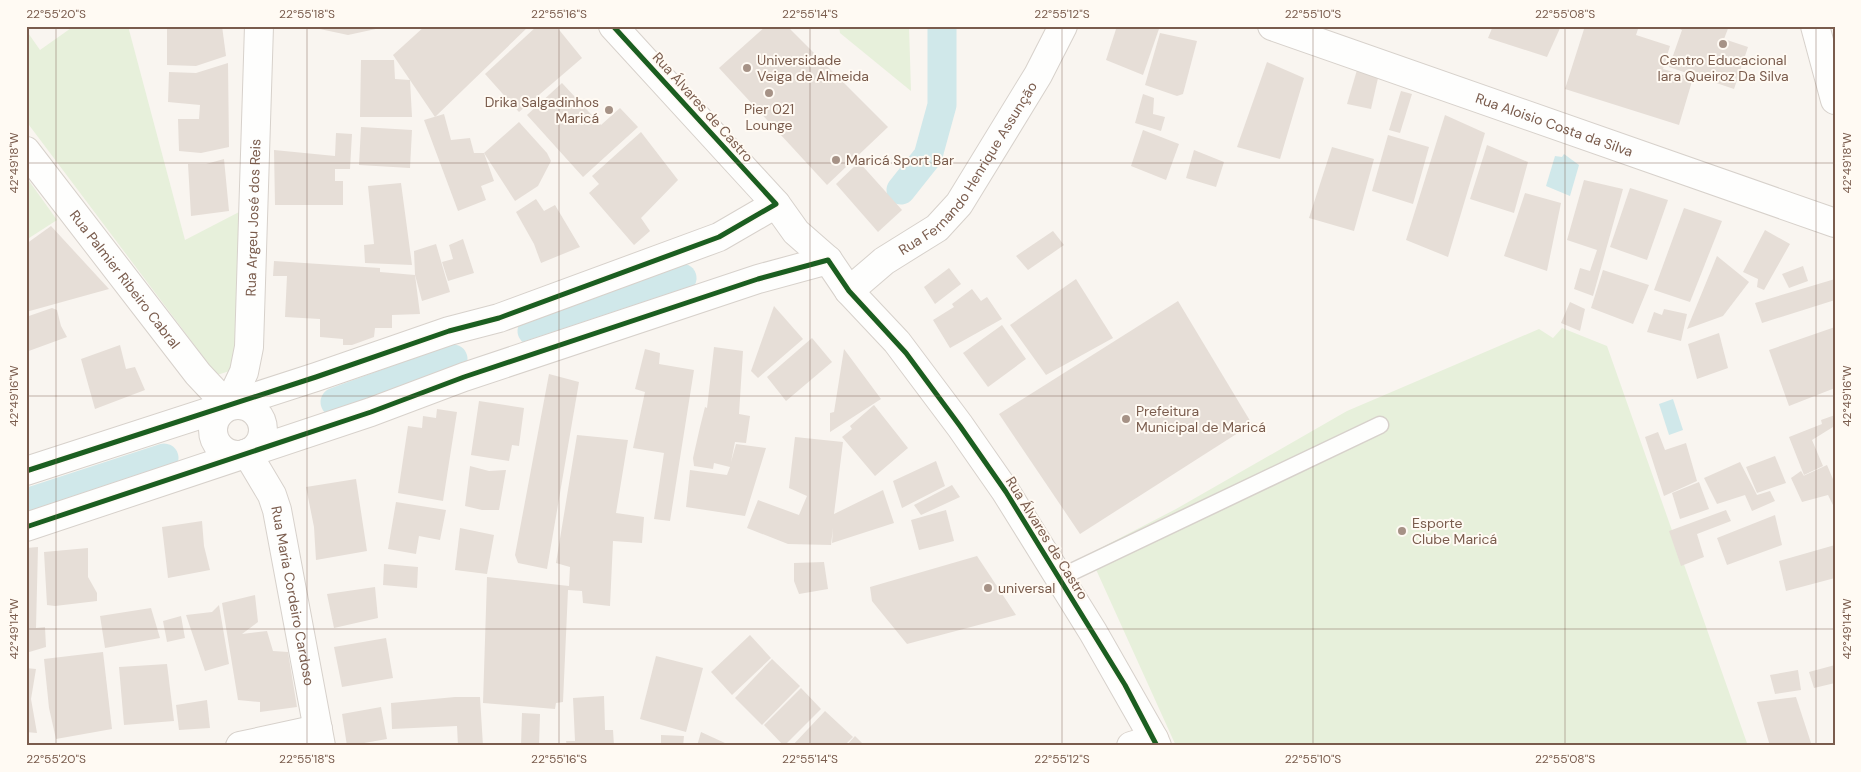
<svg xmlns="http://www.w3.org/2000/svg" width="1861" height="772" viewBox="0 0 1861 772" font-family="'DM Sans',sans-serif">
	<style>
		.green { fill: #e7f0db }
		.water { fill: #d0e8ea }
		.lines { fill: none; stroke-linecap: round; stroke-linejoin: round }
		.canal { stroke: #d0e8ea; stroke-width: 29 }
		.building { fill: #e6ded7 }
		.service-casing { stroke: #d7d1cb; stroke-width: 19 }
		.minor-casing { stroke: #d7d1cb; stroke-width: 30 }
		.tertiary-casing { stroke: #d7d1cb; stroke-width: 30 }
		.secondary-casing { stroke: #d9d2cb; stroke-width: 30 }
		.service { stroke: #fefefd; stroke-width: 16 }
		.minor { stroke: #fefefd; stroke-width: 28 }
		.tertiary { stroke: #fefefd; stroke-width: 28 }
		.secondary { stroke: #fefefd; stroke-width: 28 }
		.cycleway-casing { stroke: #fffaf3; stroke-width: 8 }
		.cycleway { stroke: #1b5e20; stroke-width: 5 }
		.ticks { fill: none; stroke: #7a5c4d; stroke-width: 1; stroke-opacity: 0.45 }
		.poi-dot { fill: #a69286; stroke: #fffaf3; stroke-width: 2 }
		.labels { text-anchor: middle; stroke-width: 4; stroke-linejoin: round; paint-order: stroke }
		.poi-label { font-size: 14px; fill: #7a5c4d; stroke: #fffaf3; text-anchor: start }
		.street-label { font-size: 14px; fill: #7a5c4d; stroke: #fffaf3 }
		.neatline { fill: none; stroke: #7a5c4d; stroke-width: 2 }
		.ticks-label { font-size: 12px; text-anchor: middle; fill: #7a5c4d }
	</style>
	<rect width="100%" height="100%" fill="#f9f5f0"/>
	<g class="green">
		<path d="M74,26H128L185,240L241,211L236,369L217,375L26,121V30L40,50Z"/>
		<path d="M839,26H909L911,91L840,33Z"/>
		<path d="M27,178L57,220L26,240V179Z"/>
		<path d="M1562,328L1607,346L1748,746H1176L1089,554L1176,509L1347,411L1539,329L1553,338Z"/>
	</g>
	<g class="water">
		<path d="M1564,154L1579,165L1570,196L1546,186L1555,156L1562,157Z"/>
		<path d="M1673,399L1683,430L1669,435L1659,404Z"/>
	</g>
	<g class="lines">
		<g class="canal">
			<path d="M901,190L928,156L942,105V26"/>
			<path d="M532,331L682,278"/>
			<path d="M335,402L453,359"/>
			<path d="M26,503L164,458"/>
		</g>
	</g>
	<g class="building">
		<path d="M192,26H222L226,56L196,66L167,65V29Z"/>
		<path d="M315,26H384L385,27L348,35L315,28Z"/>
		<path d="M425,26H529L435,117L393,55Z"/>
		<path d="M537,26H556L582,58L519,112L485,74Z"/>
		<path d="M766,26H787L888,127L827,185L719,68Z"/>
		<path d="M1117,26H1160L1143,75L1106,60Z"/>
		<path d="M1493,26H1561L1547,57L1488,38Z"/>
		<path d="M1585,26H1639L1636,35L1670,46L1663,69L1693,78L1679,125L1565,89Z"/>
		<path d="M1673,26H1729L1724,39L1748,47L1734,89L1669,67L1682,30Z"/>
		<path d="M1160,33L1197,41L1183,94L1177,96L1145,85Z"/>
		<path d="M361,60H394L395,79L410,80L412,117H360Z"/>
		<path d="M1267,62L1304,78L1280,159L1237,147Z"/>
		<path d="M228,63L229,147L201,153L179,151L178,119H199L200,105L168,102L169,72L196,73Z"/>
		<path d="M1357,70L1378,78L1371,109L1347,104Z"/>
		<path d="M562,83L601,125L620,108L638,127L583,177L527,115Z"/>
		<path d="M1401,91L1412,94L1400,133L1389,130Z"/>
		<path d="M1143,94L1154,98L1153,114L1165,117L1161,131L1135,123Z"/>
		<path d="M444,114L451,140L470,138L474,153H484L494,181L481,186L486,200L458,211L424,120Z"/>
		<path d="M1445,115L1485,133L1448,257L1406,240Z"/>
		<path d="M519,122L547,153L551,161L538,186L515,201L484,153Z"/>
		<path d="M361,127L412,130L410,168L359,165Z"/>
		<path d="M1143,130L1179,144L1166,180L1131,166Z"/>
		<path d="M641,132L678,180L641,218L650,231L634,245L589,193L599,184L592,176Z"/>
		<path d="M336,133L352,134L350,169H335V181H343V205H275L274,150L335,156Z"/>
		<path d="M1388,135L1429,147L1413,204L1372,191Z"/>
		<path d="M1487,145L1528,162L1514,213L1470,199Z"/>
		<path d="M1332,147L1374,159L1354,231L1309,218Z"/>
		<path d="M1194,150L1224,162L1216,187L1186,178Z"/>
		<path d="M224,159L229,211L191,216L188,164H206Z"/>
		<path d="M859,162L902,210L878,232L836,184Z"/>
		<path d="M1584,180L1623,189L1593,296L1574,289L1580,268L1590,271L1597,250L1567,240Z"/>
		<path d="M401,183L412,265L365,263L364,245L374,244L368,186Z"/>
		<path d="M1630,188L1668,200L1647,260L1610,247Z"/>
		<path d="M1525,193L1561,203L1547,271L1504,256Z"/>
		<path d="M536,199L544,211L555,205L580,247L541,263L534,244L516,212Z"/>
		<path d="M1684,208L1722,221L1690,302L1654,290Z"/>
		<path d="M51,226L109,289L26,312V244Z"/>
		<path d="M1765,230L1790,244L1764,290L1757,287L1758,279L1743,272Z"/>
		<path d="M1053,231L1064,245L1028,270L1016,256Z"/>
		<path d="M463,239L474,273L448,281L442,262L453,259L449,245Z"/>
		<path d="M436,244L450,292L422,301L415,275L414,251Z"/>
		<path d="M1717,256L1749,282L1723,316L1687,329Z"/>
		<path d="M274,261L380,268V272L415,275L420,314L392,315V328H375L374,337L352,345H343V339L320,337V319L285,317L287,276H273Z"/>
		<path d="M1803,266L1808,281L1789,288L1782,274Z"/>
		<path d="M949,268L961,284L935,304L924,287Z"/>
		<path d="M1603,270L1649,285L1633,324L1591,308Z"/>
		<path d="M1076,279L1113,338L1046,375L1010,325Z"/>
		<path d="M1835,279V300L1762,323L1755,303Z"/>
		<path d="M972,289L981,301L987,297L1002,319L950,348L933,320L954,307L952,304Z"/>
		<path d="M1178,301L1252,424L1080,534L999,414Z"/>
		<path d="M1570,302L1585,309L1580,331L1561,323Z"/>
		<path d="M774,306L803,339L758,378L751,371Z"/>
		<path d="M52,308L57,310L61,326L67,337L26,352V317Z"/>
		<path d="M1664,309L1687,314L1681,341L1647,332L1654,312L1662,315Z"/>
		<path d="M1002,325L1026,359L988,387L963,353Z"/>
		<path d="M1835,327V388L1789,406L1769,350Z"/>
		<path d="M1719,333L1728,368L1697,379L1688,344Z"/>
		<path d="M812,338L832,362L786,401L767,377Z"/>
		<path d="M120,345L126,369L135,367L145,390L95,409L81,359Z"/>
		<path d="M714,347L743,351L739,414L750,416L746,443L735,442L731,462L736,444L766,448L745,516L686,507L690,470L727,475L730,467L714,463L713,469L694,466L693,458L700,427L705,407L707,408Z"/>
		<path d="M645,349L660,353L659,364L694,370L670,521L654,519L664,453L633,448L645,392L635,389Z"/>
		<path d="M844,349L881,399L830,432V413L834,412Z"/>
		<path d="M549,374L579,382L547,569L518,563L515,555Z"/>
		<path d="M479,401L524,408L519,446L512,445L509,461L471,455Z"/>
		<path d="M874,405L908,448L875,476L842,437L852,429L850,426Z"/>
		<path d="M437,409L457,412L443,501L398,493L408,426L422,428L423,416L436,418Z"/>
		<path d="M1835,415V430L1833,427L1812,440L1823,466L1804,475L1789,437L1822,424L1821,420Z"/>
		<path d="M1658,432L1665,450L1686,443L1697,481L1664,496L1645,437Z"/>
		<path d="M577,435L628,440L616,513L644,517L642,543L613,541L610,606L583,603L582,591L568,590L563,702L556,703L555,709L483,703L487,577L569,586L570,567L556,563Z"/>
		<path d="M795,437L843,442L834,514L883,490L894,523L832,543L833,528L831,545L788,544L747,528L758,500L799,515L807,496L789,488Z"/>
		<path d="M1775,456L1786,483L1757,493L1746,467Z"/>
		<path d="M936,461L945,486L902,508L893,481Z"/>
		<path d="M1740,462L1757,495L1770,491L1775,501L1752,511L1745,495L1717,504L1704,478Z"/>
		<path d="M1827,465L1835,484V509L1828,495L1802,502L1791,478L1801,471L1804,476L1801,477Z"/>
		<path d="M470,466L489,471L506,470L499,510H482L465,506Z"/>
		<path d="M356,479L367,551L316,560L314,527L306,487Z"/>
		<path d="M1699,482L1709,509L1680,519L1672,493Z"/>
		<path d="M952,485L960,497L921,515L914,505Z"/>
		<path d="M396,502L446,510L440,540L419,536L416,554L388,549Z"/>
		<path d="M946,510L954,541L919,550L911,520Z"/>
		<path d="M1726,510L1731,521L1697,534L1704,557L1681,566L1669,531Z"/>
		<path d="M1775,515L1782,545L1727,565L1717,538Z"/>
		<path d="M202,521L204,546L210,570L168,578L162,527Z"/>
		<path d="M460,528L494,535L487,574L455,570Z"/>
		<path d="M1835,545V578L1786,591L1779,561Z"/>
		<path d="M38,547L36,628L45,627L46,647L26,653V548Z"/>
		<path d="M88,548V577L97,593V601L55,606L47,605L44,552Z"/>
		<path d="M977,556L1016,615L907,644L872,601L870,587Z"/>
		<path d="M824,562L828,589L799,594L794,581V563Z"/>
		<path d="M384,564L418,567L417,588L383,585Z"/>
		<path d="M375,587L378,618L334,628L327,594Z"/>
		<path d="M255,595L258,622L242,634L267,631L273,651L288,652L297,707L260,712V702L238,700L222,603Z"/>
		<path d="M219,605L229,664L205,671L186,615L212,612Z"/>
		<path d="M151,608L160,638L105,648L100,616Z"/>
		<path d="M181,616L185,638L167,642L163,621Z"/>
		<path d="M750,635L771,658L732,695L711,672Z"/>
		<path d="M386,638L393,678L342,687L334,647Z"/>
		<path d="M103,652L112,729L56,739L49,708L44,659Z"/>
		<path d="M656,656L703,668L686,732L640,719Z"/>
		<path d="M772,659L800,686L762,725L735,698Z"/>
		<path d="M167,664L174,721L124,725L119,667Z"/>
		<path d="M1835,665V683L1814,688L1809,672Z"/>
		<path d="M26,668L36,669L31,699L37,733L26,732Z"/>
		<path d="M1798,670L1801,690L1775,694L1770,675Z"/>
		<path d="M801,688L821,709L784,746L764,725Z"/>
		<path d="M604,696L605,730H613L614,746H567L566,741H575L573,698Z"/>
		<path d="M455,697H480L483,746H458L457,726L392,729L391,703Z"/>
		<path d="M1796,697L1812,746H1770L1757,702Z"/>
		<path d="M207,700L210,728L179,730L176,705Z"/>
		<path d="M381,707L387,739L347,746L342,714Z"/>
		<path d="M825,711L853,737L844,746H792Z"/>
		<path d="M522,713L540,714L539,746H521Z"/>
		<path d="M701,732L725,743L737,746H697Z"/>
		<path d="M661,735L684,736L683,746H661Z"/>
		<path d="M855,736L865,746H846Z"/>
	</g>
	<g class="lines">
		<g class="service-casing">
			<path id="service" d="M1059,578L1380,425"/>
		</g>
		<g class="minor-casing">
			<g id="minor">
				<path id="s1" d="M1272,26L1835,223"/>
				<path d="M1815,26L1835,100"/>
				<path id="s2" d="M26,151L198,374L228,406L244,372L249,347L259,26"/>
				<path id="s3" d="M849,291L884,261L937,228L959,204L1038,75L1063,26"/>
				<circle cx="238" cy="430" r="25"/>
				<path id="s4" d="M247,453L272,495L277,510L321,746"/>
				<path d="M240,746L318,729"/>
			</g>
		</g>
		<g class="tertiary-casing">
			<g id="tertiary">
				<path d="M613,26L776,204L796,232L828,260L849,291L897,342L960,426L1006,492L1093,632L1154,739"/>
				<path d="M26,471L316,377L449,331L499,318L719,237L776,204"/>
				<path d="M26,527L371,412L464,377L758,279L828,260"/>
			</g>
		</g>
		<g class="secondary-casing">
			<path id="secondary" d="M1131,746L1154,739L1157,746"/>
		</g>
		<use href="#service" class="service"/>
		<use href="#minor" class="minor"/>
		<use href="#tertiary" class="tertiary"/>
		<use href="#secondary" class="secondary"/>
		<g class="cycleway-casing">
			<g id="cycleway">
				<path d="M26,471L316,377L449,331L499,318L719,237L776,204L613,26"/>
				<path d="M26,527L371,412L464,377L758,279L828,260L849,291L906,353L960,426L1006,492L1125,685L1157,746"/>
			</g>
		</g>
		<use href="#cycleway" class="cycleway"/>
	</g>
	<path class="ticks" d="M56,26V746M307,26V746M559,26V746M810,26V746M1062,26V746M1313,26V746M1565,26V746M1816,26V746M26,163H1835M26,396H1835M26,629H1835"/>
	<g class="poi-dot">
		<circle cx="1723" cy="44" r="5"/>
		<circle cx="747" cy="68" r="5"/>
		<circle cx="769" cy="93" r="5"/>
		<circle cx="609" cy="110" r="5"/>
		<circle cx="836" cy="160" r="5"/>
		<circle cx="1126" cy="419" r="5"/>
		<circle cx="1402" cy="531" r="5"/>
		<circle cx="988" cy="588" r="5"/>
	</g>
	<g class="labels">
		<g class="poi-label">
			<text x="757" y="65">Universidade<tspan x="757" dy="16">Veiga de Almeida</tspan></text>
			<text x="1723" y="65" text-anchor="middle">Centro Educacional<tspan x="1723" dy="16">Iara Queiroz Da Silva</tspan></text>
			<text x="599" y="107" text-anchor="end">Drika Salgadinhos<tspan x="599" dy="16">Maricá</tspan></text>
			<text x="769" y="114" text-anchor="middle">Pier 021<tspan x="769" dy="16">Lounge</tspan></text>
			<text x="846" y="165">Maricá Sport Bar</text>
			<text x="1136" y="416">Prefeitura<tspan x="1136" dy="16">Municipal de Maricá</tspan></text>
			<text x="1412" y="528">Esporte<tspan x="1412" dy="16">Clube Maricá</tspan></text>
			<text x="998" y="593">universal</text>
		</g>
		<g class="street-label">
			<text transform="translate(703 107) rotate(48)" y="5">Rua Álvares de Castro</text>
			<text dy="5" stroke="none"><textPath href="#s1" startOffset="299">Rua Aloisio Costa da Silva</textPath></text>
			<text dy="5" stroke="none"><textPath href="#s3" startOffset="174">Rua Fernando Henrique Assunção</textPath></text>
			<text dy="5" stroke="none"><textPath href="#s2" startOffset="518">Rua Argeu José dos Reis</textPath></text>
			<text dy="5" stroke="none"><textPath href="#s2" startOffset="162">Rua Palmier Ribeiro Cabral</textPath></text>
			<text transform="translate(1047 538) rotate(58)" y="5">Rua Álvares de Castro</text>
			<text dy="5" stroke="none"><textPath href="#s4" startOffset="152">Rua Maria Cordeiro Cardoso</textPath></text>
		</g>
	</g>
	<rect width="1861" height="772" fill="none" stroke="#fffaf3" stroke-width="55"/>
	<rect x="28" y="28" width="1806" height="716" class="neatline"/>
	<g class="ticks-label">
		<text x="56" y="18">22°55'20"S</text>
		<text x="307" y="18">22°55'18"S</text>
		<text x="559" y="18">22°55'16"S</text>
		<text x="810" y="18">22°55'14"S</text>
		<text x="1062" y="18">22°55'12"S</text>
		<text x="1313" y="18">22°55'10"S</text>
		<text x="1565" y="18">22°55'08"S</text>
		<text transform="translate(1847 163) rotate(-90)" y="4">42°49'18"W</text>
		<text transform="translate(14 163) rotate(-90)" y="4">42°49'18"W</text>
		<text transform="translate(1847 396) rotate(-90)" y="4">42°49'16"W</text>
		<text transform="translate(14 396) rotate(-90)" y="4">42°49'16"W</text>
		<text transform="translate(1847 629) rotate(-90)" y="4">42°49'14"W</text>
		<text transform="translate(14 629) rotate(-90)" y="4">42°49'14"W</text>
		<text x="56" y="763">22°55'20"S</text>
		<text x="307" y="763">22°55'18"S</text>
		<text x="559" y="763">22°55'16"S</text>
		<text x="810" y="763">22°55'14"S</text>
		<text x="1062" y="763">22°55'12"S</text>
		<text x="1313" y="763">22°55'10"S</text>
		<text x="1565" y="763">22°55'08"S</text>
	</g>
</svg>
